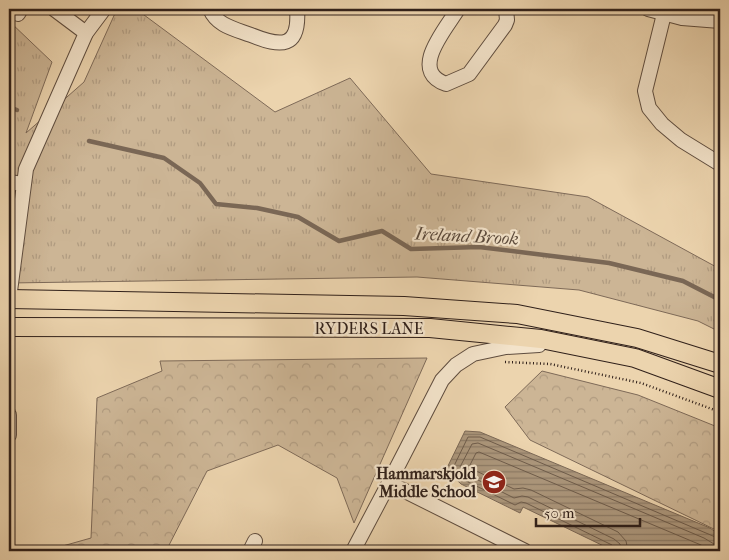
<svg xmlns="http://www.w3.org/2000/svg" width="729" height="560" viewBox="0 0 729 560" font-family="'IM FELL French Canon',serif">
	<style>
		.grass { fill: url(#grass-tufts); stroke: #7e6a58 }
		.forest { fill: url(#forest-crowns); stroke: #7e6a58 }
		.water { fill: url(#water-rules); stroke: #7a6755 }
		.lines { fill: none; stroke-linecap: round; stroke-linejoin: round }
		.shore { stroke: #6e5c4b; stroke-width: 1 }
		.stream { stroke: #7a6755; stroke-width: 4.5 }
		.minor-casing { stroke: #5f4d3f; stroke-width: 16 }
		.major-casing { stroke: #30201a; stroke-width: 20 }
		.path { stroke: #30201a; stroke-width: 2.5; stroke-dasharray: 1 2.5; stroke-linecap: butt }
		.minor { stroke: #f3e3ca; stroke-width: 14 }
		.major { stroke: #ecd4ae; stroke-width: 18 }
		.labels { text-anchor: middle; stroke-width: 4.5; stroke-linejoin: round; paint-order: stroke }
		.street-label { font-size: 16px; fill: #30201a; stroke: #f3e3ca }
		.poi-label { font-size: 16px; font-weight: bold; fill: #30201a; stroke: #f3e3ca; text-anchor: end }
		.water-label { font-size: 18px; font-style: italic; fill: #5b4a3c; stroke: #f3e3ca }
	</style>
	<defs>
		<pattern id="grass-tufts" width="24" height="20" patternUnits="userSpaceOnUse" patternTransform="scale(1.25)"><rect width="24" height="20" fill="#ccb595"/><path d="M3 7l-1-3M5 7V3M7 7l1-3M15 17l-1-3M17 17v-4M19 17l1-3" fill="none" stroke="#b09b80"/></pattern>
		<pattern id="forest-crowns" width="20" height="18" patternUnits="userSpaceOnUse" patternTransform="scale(1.25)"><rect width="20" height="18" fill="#ccb595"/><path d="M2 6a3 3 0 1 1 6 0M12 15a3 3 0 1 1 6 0" fill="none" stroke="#b09b80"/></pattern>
		<pattern id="water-rules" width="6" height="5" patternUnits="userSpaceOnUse" patternTransform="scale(1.25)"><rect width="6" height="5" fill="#ac977c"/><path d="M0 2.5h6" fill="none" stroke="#8c7b65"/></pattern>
	</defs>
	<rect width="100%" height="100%" fill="#ecd4ae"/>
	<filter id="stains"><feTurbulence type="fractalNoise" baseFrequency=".004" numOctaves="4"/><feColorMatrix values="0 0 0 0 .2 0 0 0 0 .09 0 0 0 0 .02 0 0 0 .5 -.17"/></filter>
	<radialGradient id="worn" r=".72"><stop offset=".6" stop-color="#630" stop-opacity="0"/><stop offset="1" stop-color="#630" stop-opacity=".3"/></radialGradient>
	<g class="grass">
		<path d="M117,9H136L275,112L350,78L431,174L588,197L720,269V332L698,321L579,290L417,277L9,283V21L52,62L26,133L84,82Z"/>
		<path d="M648,9H720V21Z"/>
	</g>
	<g class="forest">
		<path d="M427,358L354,523L337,478L278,445L207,471L166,551H45L91,538L97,398L162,371L160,361Z"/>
		<path d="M542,371L638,395L720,428V532L530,440L505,407Z"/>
	</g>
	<path class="water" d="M465,431L480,432L710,528L720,535V551H614L523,507L520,513L461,484L446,470Z"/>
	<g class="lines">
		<g class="shore">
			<path d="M615,551L612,545L526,503L521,502L515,505L464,480L453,468L468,437H480L720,539"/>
			<path d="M621,551L620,544L614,539L528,497L522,496L514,498L468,475L460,467L472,444L478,443L704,538L714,544L720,545"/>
			<path d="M628,551L626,541L618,532L531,490L523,488L514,489L472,469L470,465L476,453L479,452L701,545L711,551"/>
		</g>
		<g class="stream">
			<path d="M9,107L17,110"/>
			<path d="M89,141L164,158L200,183L216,204L257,208L298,217L339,241L382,231L411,249L479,247L609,263L683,281L720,300"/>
		</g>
		<g class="minor-casing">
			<g id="minor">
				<path d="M54,9L86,33"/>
				<path d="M210,9C217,26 235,29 251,35C281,47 300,49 297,9"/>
				<path d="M458,9C446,29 408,71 446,84L469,74L505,25L507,20L506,9"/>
				<path d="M648,9L682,18L720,21"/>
				<path d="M18,14L21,9"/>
				<path d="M664,14L645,91L649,108L662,124L681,140L720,164"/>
				<path d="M9,182L23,184"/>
				<path d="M9,299L26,169L86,33L104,9"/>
				<path d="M9,415V435"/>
				<path d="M389,483L442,380L456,365L473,354L506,347L539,345"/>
				<path d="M250,551L255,541"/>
				<path d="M353,551L389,483L525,551"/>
			</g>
		</g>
		<g class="major-casing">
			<g id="major">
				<path d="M9,299L404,306L517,314L637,338L720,364"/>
				<path d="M9,327L430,328L541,339L635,358L720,389"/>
			</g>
		</g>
		<path class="path" d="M505,362L550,364L641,383L720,412"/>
		<use href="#minor" class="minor"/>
		<use href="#major" class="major"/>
	</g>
	<defs>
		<g id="school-disc" transform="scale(1.25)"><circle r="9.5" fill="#8f2418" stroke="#f3e3ca"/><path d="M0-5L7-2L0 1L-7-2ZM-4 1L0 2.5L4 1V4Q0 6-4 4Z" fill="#fff"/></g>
	</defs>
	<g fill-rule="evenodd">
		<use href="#school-disc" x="494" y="482"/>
	</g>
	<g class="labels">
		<g class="street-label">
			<text x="369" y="334">RYDERS LANE</text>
		</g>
		<g class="poi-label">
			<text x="476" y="479">Hammarskjold<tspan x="476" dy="18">Middle School</tspan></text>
		</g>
		<g class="water-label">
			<text transform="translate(467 236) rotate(3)" y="6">Ireland Brook</text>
		</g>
	</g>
	<rect width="729" height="560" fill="none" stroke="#ecd4ae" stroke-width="30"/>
	<rect x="10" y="10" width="709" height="540" fill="none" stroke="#30201a" stroke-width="2.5"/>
	<rect x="15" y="15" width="699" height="530" fill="none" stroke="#30201a"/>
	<path d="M536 518v8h104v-8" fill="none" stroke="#30201a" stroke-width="2.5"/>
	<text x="544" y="518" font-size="15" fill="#30201a" stroke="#f3e3ca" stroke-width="4" paint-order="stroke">50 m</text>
	<rect width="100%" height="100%" filter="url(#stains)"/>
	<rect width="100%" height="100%" fill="url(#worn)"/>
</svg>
